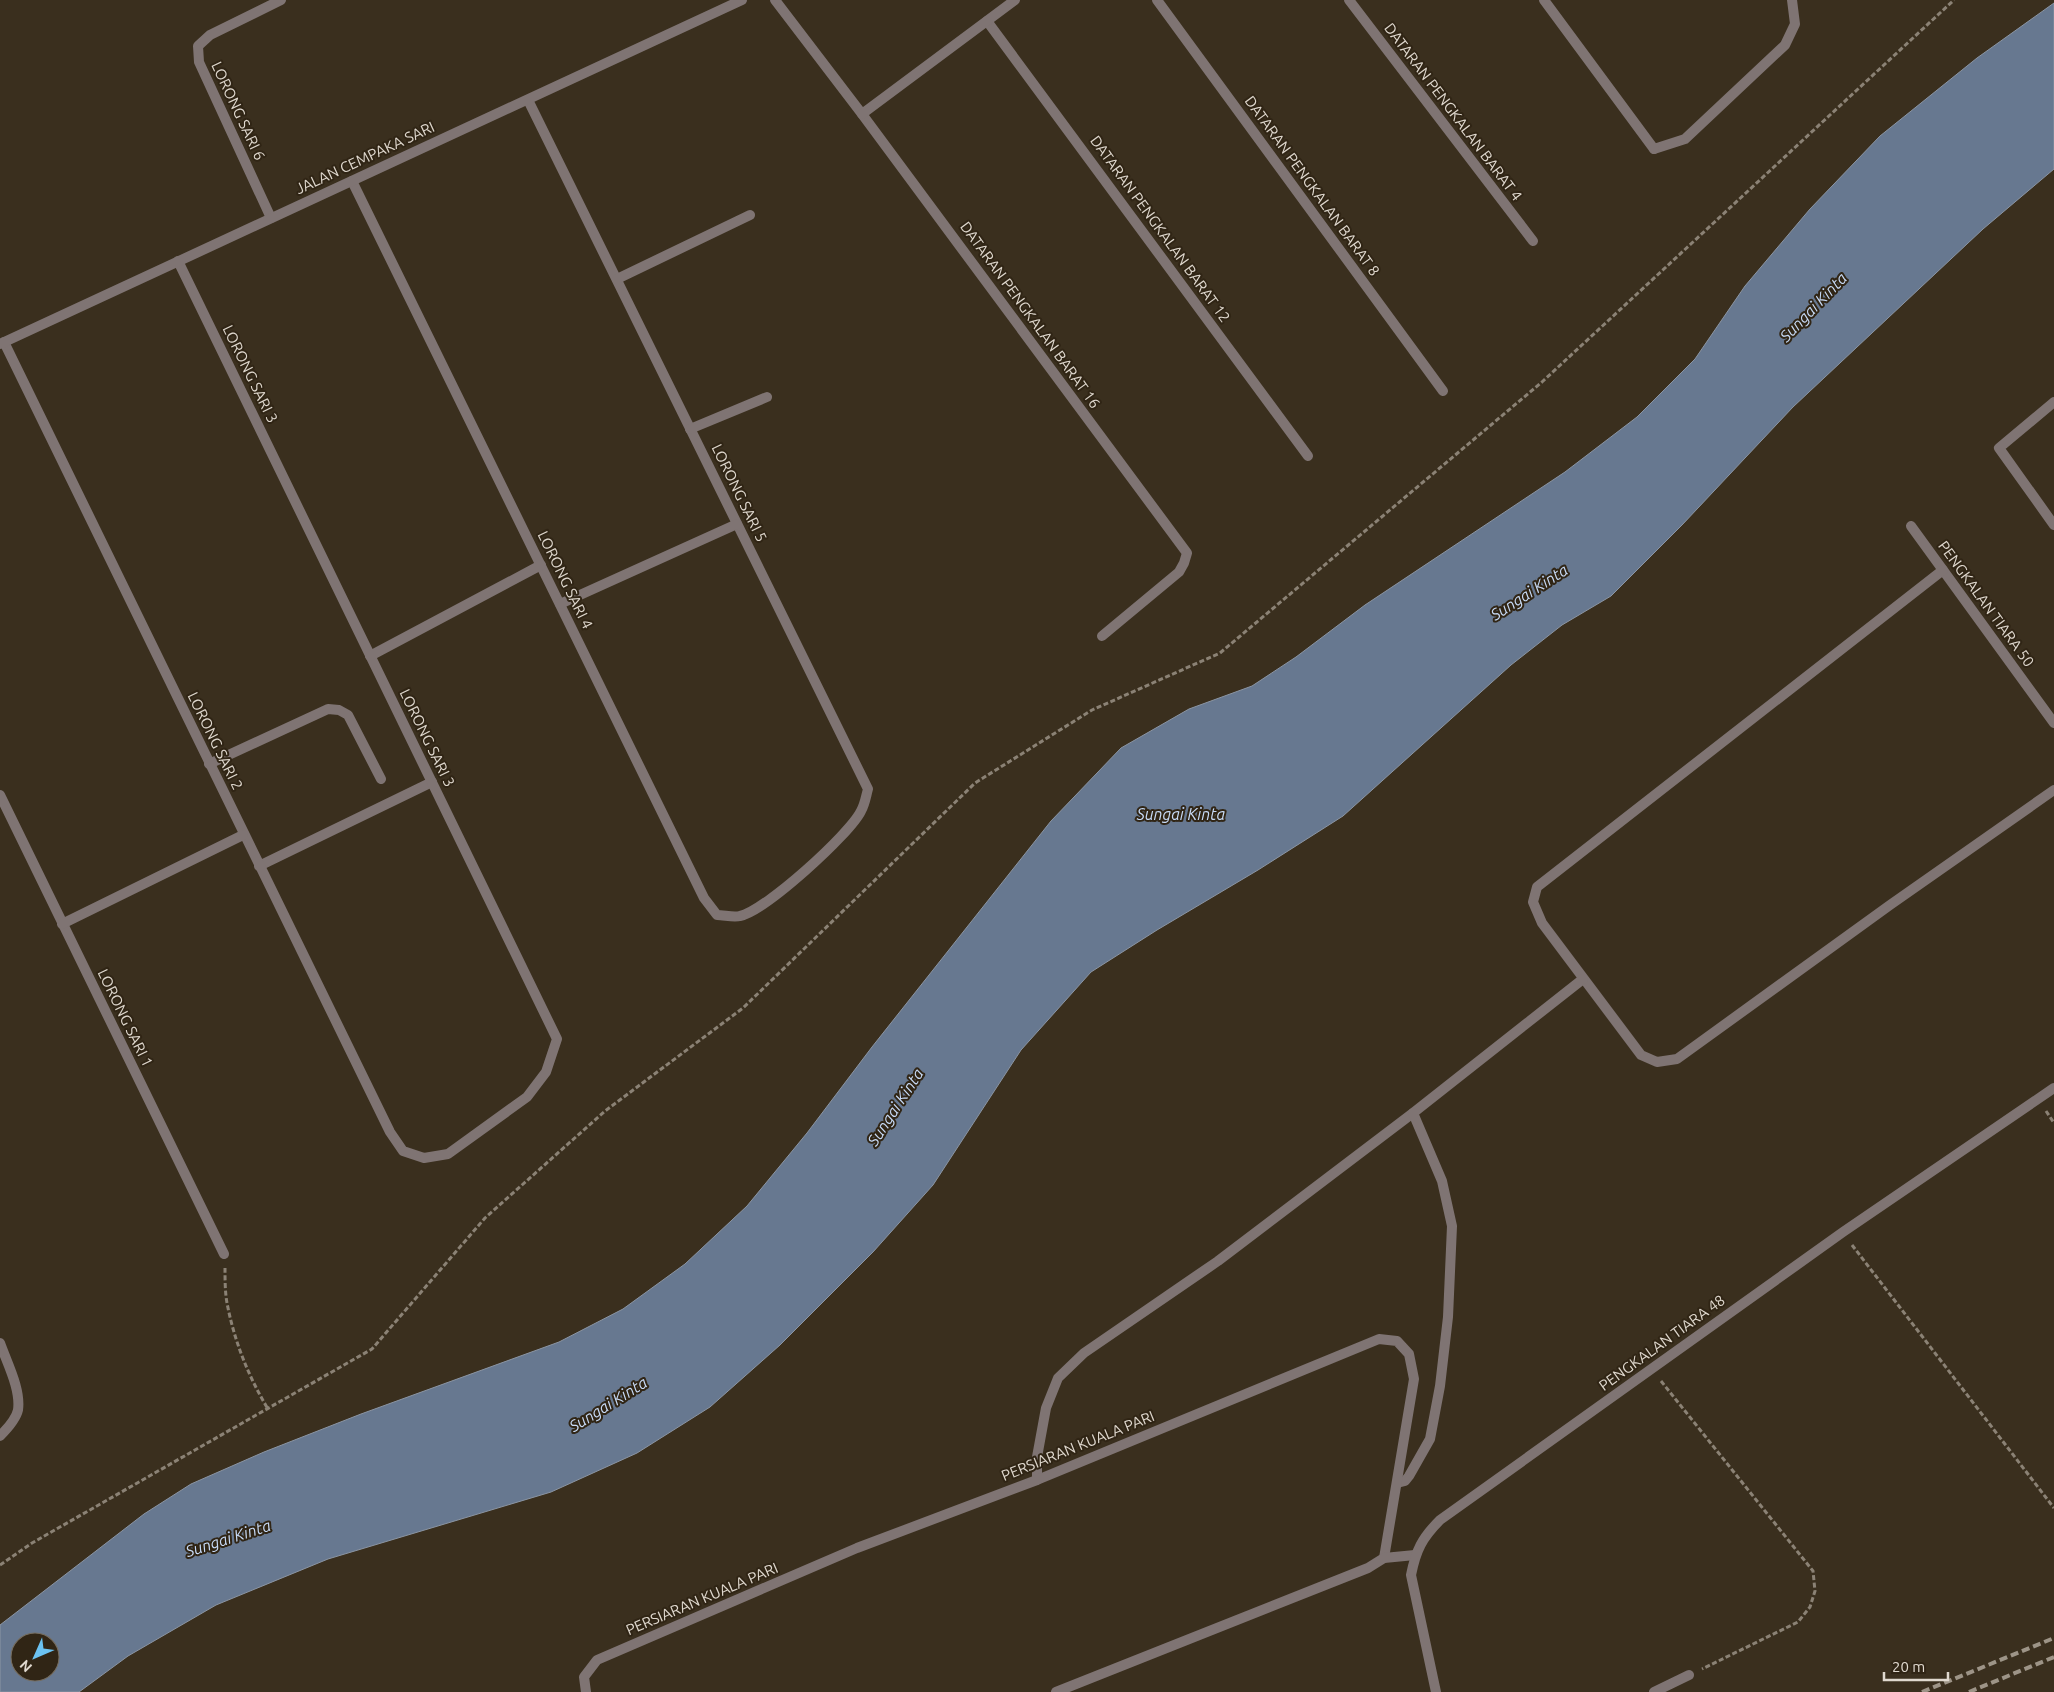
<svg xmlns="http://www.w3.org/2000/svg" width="2054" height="1692" viewBox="0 0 2054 1692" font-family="Ubuntu,sans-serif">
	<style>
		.water { fill: #677890; stroke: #8b95a3; fill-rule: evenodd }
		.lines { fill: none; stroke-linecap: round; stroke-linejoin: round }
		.path { stroke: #8b8275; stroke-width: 3; stroke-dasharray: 5 2.5; stroke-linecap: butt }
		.service { stroke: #7f7473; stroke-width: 10 }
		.minor { stroke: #7f7473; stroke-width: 10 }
		.tertiary { stroke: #7f7473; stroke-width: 10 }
		.rail { stroke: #9d9487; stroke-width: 4; stroke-dasharray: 8 4; stroke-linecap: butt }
		.labels { text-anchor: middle; stroke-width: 4; stroke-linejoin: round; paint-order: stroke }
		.street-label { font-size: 15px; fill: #e0d9cf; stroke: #302515 }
		.water-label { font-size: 16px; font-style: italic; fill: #c8dbf7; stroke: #302515 }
	</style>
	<rect width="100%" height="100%" fill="#3a2f1e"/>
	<path class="water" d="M2054,3V169L1983,229L1793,407L1682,525L1611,596L1562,625L1511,665L1343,816L1258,870L1157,930L1091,972L1021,1050L933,1185L873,1252L780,1345L710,1407L637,1453L551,1492L328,1559L216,1605L128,1656L79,1692H0V1625L144,1514L191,1484L264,1452L361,1414L559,1342L623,1309L685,1264L747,1206L807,1133L872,1047L1051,821L1121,748L1189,709L1252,686L1296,657L1365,605L1565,472L1637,417L1695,359L1745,286L1810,209L1880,136L1977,58ZM20,1642H50V1672H20Z"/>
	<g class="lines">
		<g class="path">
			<path d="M2046,1111L2054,1123"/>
			<path d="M1852,1245L2054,1508"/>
			<path d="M225,1268C225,1279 225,1292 227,1303C234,1340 248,1376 268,1409"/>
			<path d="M1661,1381L1813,1571L1815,1591L1810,1607L1798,1622L1702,1669"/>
			<path d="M0,1565L32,1543L372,1349L485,1218L605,1111L743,1008L975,783L1092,710L1220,653L1542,382L1954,0"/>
		</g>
		<g class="service">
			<path d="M1654,149L1685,139L1785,45L1795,24L1792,0"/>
			<path d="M2054,402L1999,448L2054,525"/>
			<path d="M209,764L328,709L339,710L348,715L381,779"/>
			<path d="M259,866L432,782"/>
			<path d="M1654,1692L1689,1675"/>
		</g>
		<g class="minor">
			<path d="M775,0L862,114L1187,553L1184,563L1179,572L1102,636"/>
			<path d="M1157,0L1443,391"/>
			<path d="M1349,0L1533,241"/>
			<path d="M1544,0L1654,149"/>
			<path d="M987,21L1308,456"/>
			<path d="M862,114L1015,0"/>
			<path d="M352,181L704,898L717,915C724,915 734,918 740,916C765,911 850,834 861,811C865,804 866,796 868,789L528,100"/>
			<path d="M271,218L199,62L198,46L210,35L281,0"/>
			<path d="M617,279L750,215"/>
			<path d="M4,342L390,1132L403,1151L424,1158L448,1154L527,1097L546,1072L557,1039L178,261"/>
			<path d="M690,429L767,397"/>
			<path d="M1911,526L2054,723"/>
			<path d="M1943,570L1537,887L1533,902L1542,923L1641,1055L1657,1062L1677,1059L1890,905L2054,790"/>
			<path d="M560,604L737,524"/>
			<path d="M370,656L541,565"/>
			<path d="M0,795L224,1254"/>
			<path d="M62,924L243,835"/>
			<path d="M0,1343C7,1363 21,1389 18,1410C16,1419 6,1430 0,1436"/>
			<path d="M1037,1480V1457L1046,1408L1058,1378L1084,1353L1218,1261L1413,1113L1583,979"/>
			<path d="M1397,1483L1405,1481L1409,1476L1430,1439L1440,1386L1448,1317L1452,1226L1442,1181L1413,1113"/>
			<path d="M586,1692L584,1677L597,1660L857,1548L1037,1480L1379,1339L1397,1341L1409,1354L1414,1379L1384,1558"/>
			<path d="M1056,1692L1368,1568L1384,1558L1415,1555"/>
		</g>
		<g class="tertiary">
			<path d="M0,344L742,0"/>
			<path d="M1436,1692L1411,1575C1416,1550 1422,1538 1440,1520L1843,1232L2054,1088"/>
		</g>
		<g class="rail">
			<path d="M1922,1692L2054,1638"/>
			<path d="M1969,1692L2054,1657"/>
		</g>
	</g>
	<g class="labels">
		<g class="street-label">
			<text transform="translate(238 111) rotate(65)" y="5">LORONG SARI 6</text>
			<text transform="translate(1453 112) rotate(53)" y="5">DATARAN PENGKALAN BARAT 4</text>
			<text transform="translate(365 158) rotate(-25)" y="5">JALAN CEMPAKA SARI</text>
			<text transform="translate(1312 186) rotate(54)" y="5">DATARAN PENGKALAN BARAT 8</text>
			<text transform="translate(1160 229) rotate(54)" y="5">DATARAN PENGKALAN BARAT 12</text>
			<text transform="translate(1030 315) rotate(54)" y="5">DATARAN PENGKALAN BARAT 16</text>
			<text transform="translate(250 374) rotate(64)" y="5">LORONG SARI 3</text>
			<text transform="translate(739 493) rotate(64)" y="5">LORONG SARI 5</text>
			<text transform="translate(565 580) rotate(64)" y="5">LORONG SARI 4</text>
			<text transform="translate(1986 604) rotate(54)" y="5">PENGKALAN TIARA 50</text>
			<text transform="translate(427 738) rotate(64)" y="5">LORONG SARI 3</text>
			<text transform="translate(215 741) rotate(64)" y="5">LORONG SARI 2</text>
			<text transform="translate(125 1018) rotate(64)" y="5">LORONG SARI 1</text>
			<text transform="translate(1662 1343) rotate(-36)" y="5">PENGKALAN TIARA 48</text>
			<text transform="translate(1078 1446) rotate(-22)" y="5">PERSIARAN KUALA PARI</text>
			<text transform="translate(702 1599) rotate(-23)" y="5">PERSIARAN KUALA PARI</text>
		</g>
		<g class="water-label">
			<text transform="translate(1813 307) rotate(-46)" y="6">Sungai Kinta</text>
			<text transform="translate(1529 592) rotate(-33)" y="6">Sungai Kinta</text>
			<text x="1181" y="820">Sungai Kinta</text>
			<text transform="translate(895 1107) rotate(-57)" y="6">Sungai Kinta</text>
			<text transform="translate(608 1404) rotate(-32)" y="6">Sungai Kinta</text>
			<text transform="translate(228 1538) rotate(-18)" y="6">Sungai Kinta</text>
		</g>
	</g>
	<g transform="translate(35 1657) rotate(225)"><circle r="24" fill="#302515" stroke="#766d5f"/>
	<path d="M0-4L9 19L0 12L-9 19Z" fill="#6cc3f2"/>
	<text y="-8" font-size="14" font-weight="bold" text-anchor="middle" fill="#e0d9cf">N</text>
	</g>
	<path d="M1884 1672v8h64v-8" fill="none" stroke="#e0d9cf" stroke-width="2.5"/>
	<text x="1892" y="1672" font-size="15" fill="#e0d9cf" stroke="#302515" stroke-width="4" paint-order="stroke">20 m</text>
</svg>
